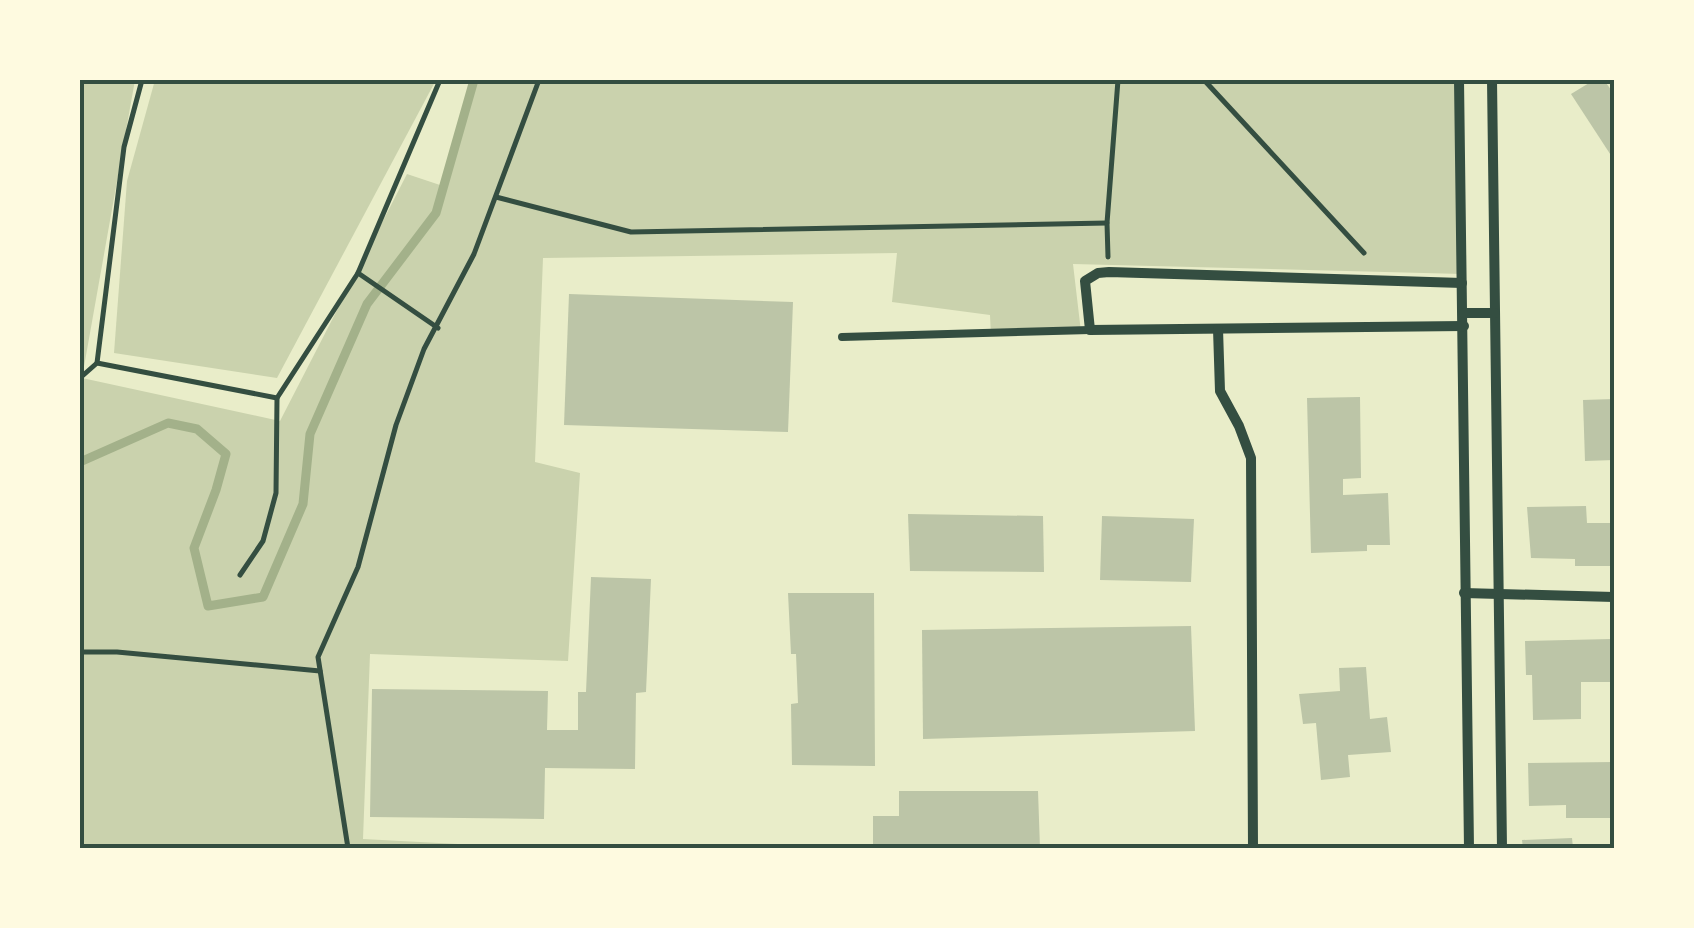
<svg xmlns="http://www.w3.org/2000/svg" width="1694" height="928" viewBox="0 0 1694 928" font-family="Lato,sans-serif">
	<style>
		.green { fill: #cad2ad }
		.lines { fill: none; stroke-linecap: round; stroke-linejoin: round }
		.stream { stroke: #a3b18a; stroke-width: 9 }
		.building { fill: #bcc5a7 }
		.path { stroke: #344e41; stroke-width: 5 }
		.service { stroke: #344e41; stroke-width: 8 }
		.minor { stroke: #344e41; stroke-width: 10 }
		.neatline { fill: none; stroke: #344e41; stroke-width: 4 }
	</style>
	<rect width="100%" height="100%" fill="#e9edc9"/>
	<g class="green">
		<path d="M80,80H135L82,378L280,421L407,174L443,186L474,80H1459L1462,274L1073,264L1081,332L991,336L990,315L892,302L897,253L543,258L535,462L580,473L568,661L370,654L363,839L532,848H80Z"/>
		<path d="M155,80H436L277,378L114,353L127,181Z"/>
	</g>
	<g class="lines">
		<path class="stream" d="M80,462L168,423L197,429L226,454L216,490L194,548L208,606L263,597L303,504L310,434L367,304L436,213L474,80"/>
	</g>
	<g class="building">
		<path d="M1594,80H1604L1614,94V160L1571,94Z"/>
		<path d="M569,294L793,302L788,432L564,425Z"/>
		<path d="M1360,397L1361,478L1343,479V495L1388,493L1390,545H1367V551L1311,553L1307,398Z"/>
		<path d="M1614,399V460L1585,461L1583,400Z"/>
		<path d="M1586,506L1587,523H1614V566H1575V559L1531,558L1527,507Z"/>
		<path d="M908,514L1043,516L1044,572L910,571Z"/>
		<path d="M1102,516L1194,519L1191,582L1100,580Z"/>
		<path d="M591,577L651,579L646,692L636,693L635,769L545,768L544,819L370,817L372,689L548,691L547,730H578V692H586Z"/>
		<path d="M788,593H874L875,766L792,765L791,704L798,703L796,654H791Z"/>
		<path d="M1191,626L1195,731L923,739L922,630Z"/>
		<path d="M1611,639L1612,682H1581V719L1533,720L1532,675H1526L1525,641Z"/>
		<path d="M1366,667L1370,719L1387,717L1391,752L1348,755L1350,777L1321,780L1316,723L1303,724L1299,694L1340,691L1339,668Z"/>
		<path d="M1614,762V818H1566V805L1529,806L1528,763Z"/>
		<path d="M899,791H1038L1040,848H873V816H899Z"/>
		<path d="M1572,838L1573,848H1523L1522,840Z"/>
	</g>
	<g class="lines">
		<g class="path">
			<path d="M1204,80L1364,253"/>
			<path d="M496,197L631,232L1107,223"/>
			<path d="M1108,257L1107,223L1118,80"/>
			<path d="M358,273L438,328"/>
			<path d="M97,363L124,147L142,80"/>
			<path d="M80,378L97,363L277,398L358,273L440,80"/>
			<path d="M240,575L263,541L276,493L277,398"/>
			<path d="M80,652H117L320,671"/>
			<path d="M348,848L318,657L358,567L396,425L424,349L474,254L539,80"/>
		</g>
		<path class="service" d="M842,337L1090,330"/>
		<g class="minor">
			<path d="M1459,80L1469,848"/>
			<path d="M1492,80L1502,848"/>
			<path d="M1462,283L1109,272L1098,273L1085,281L1090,330L1464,326"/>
			<path d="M1464,313H1495"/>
			<path d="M1218,329L1220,391L1239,426L1251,458L1253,848"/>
			<path d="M1464,593L1614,597"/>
		</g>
	</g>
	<rect width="1694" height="928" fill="none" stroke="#fefae0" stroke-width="165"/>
	<rect x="82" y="82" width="1530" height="764" class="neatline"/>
</svg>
